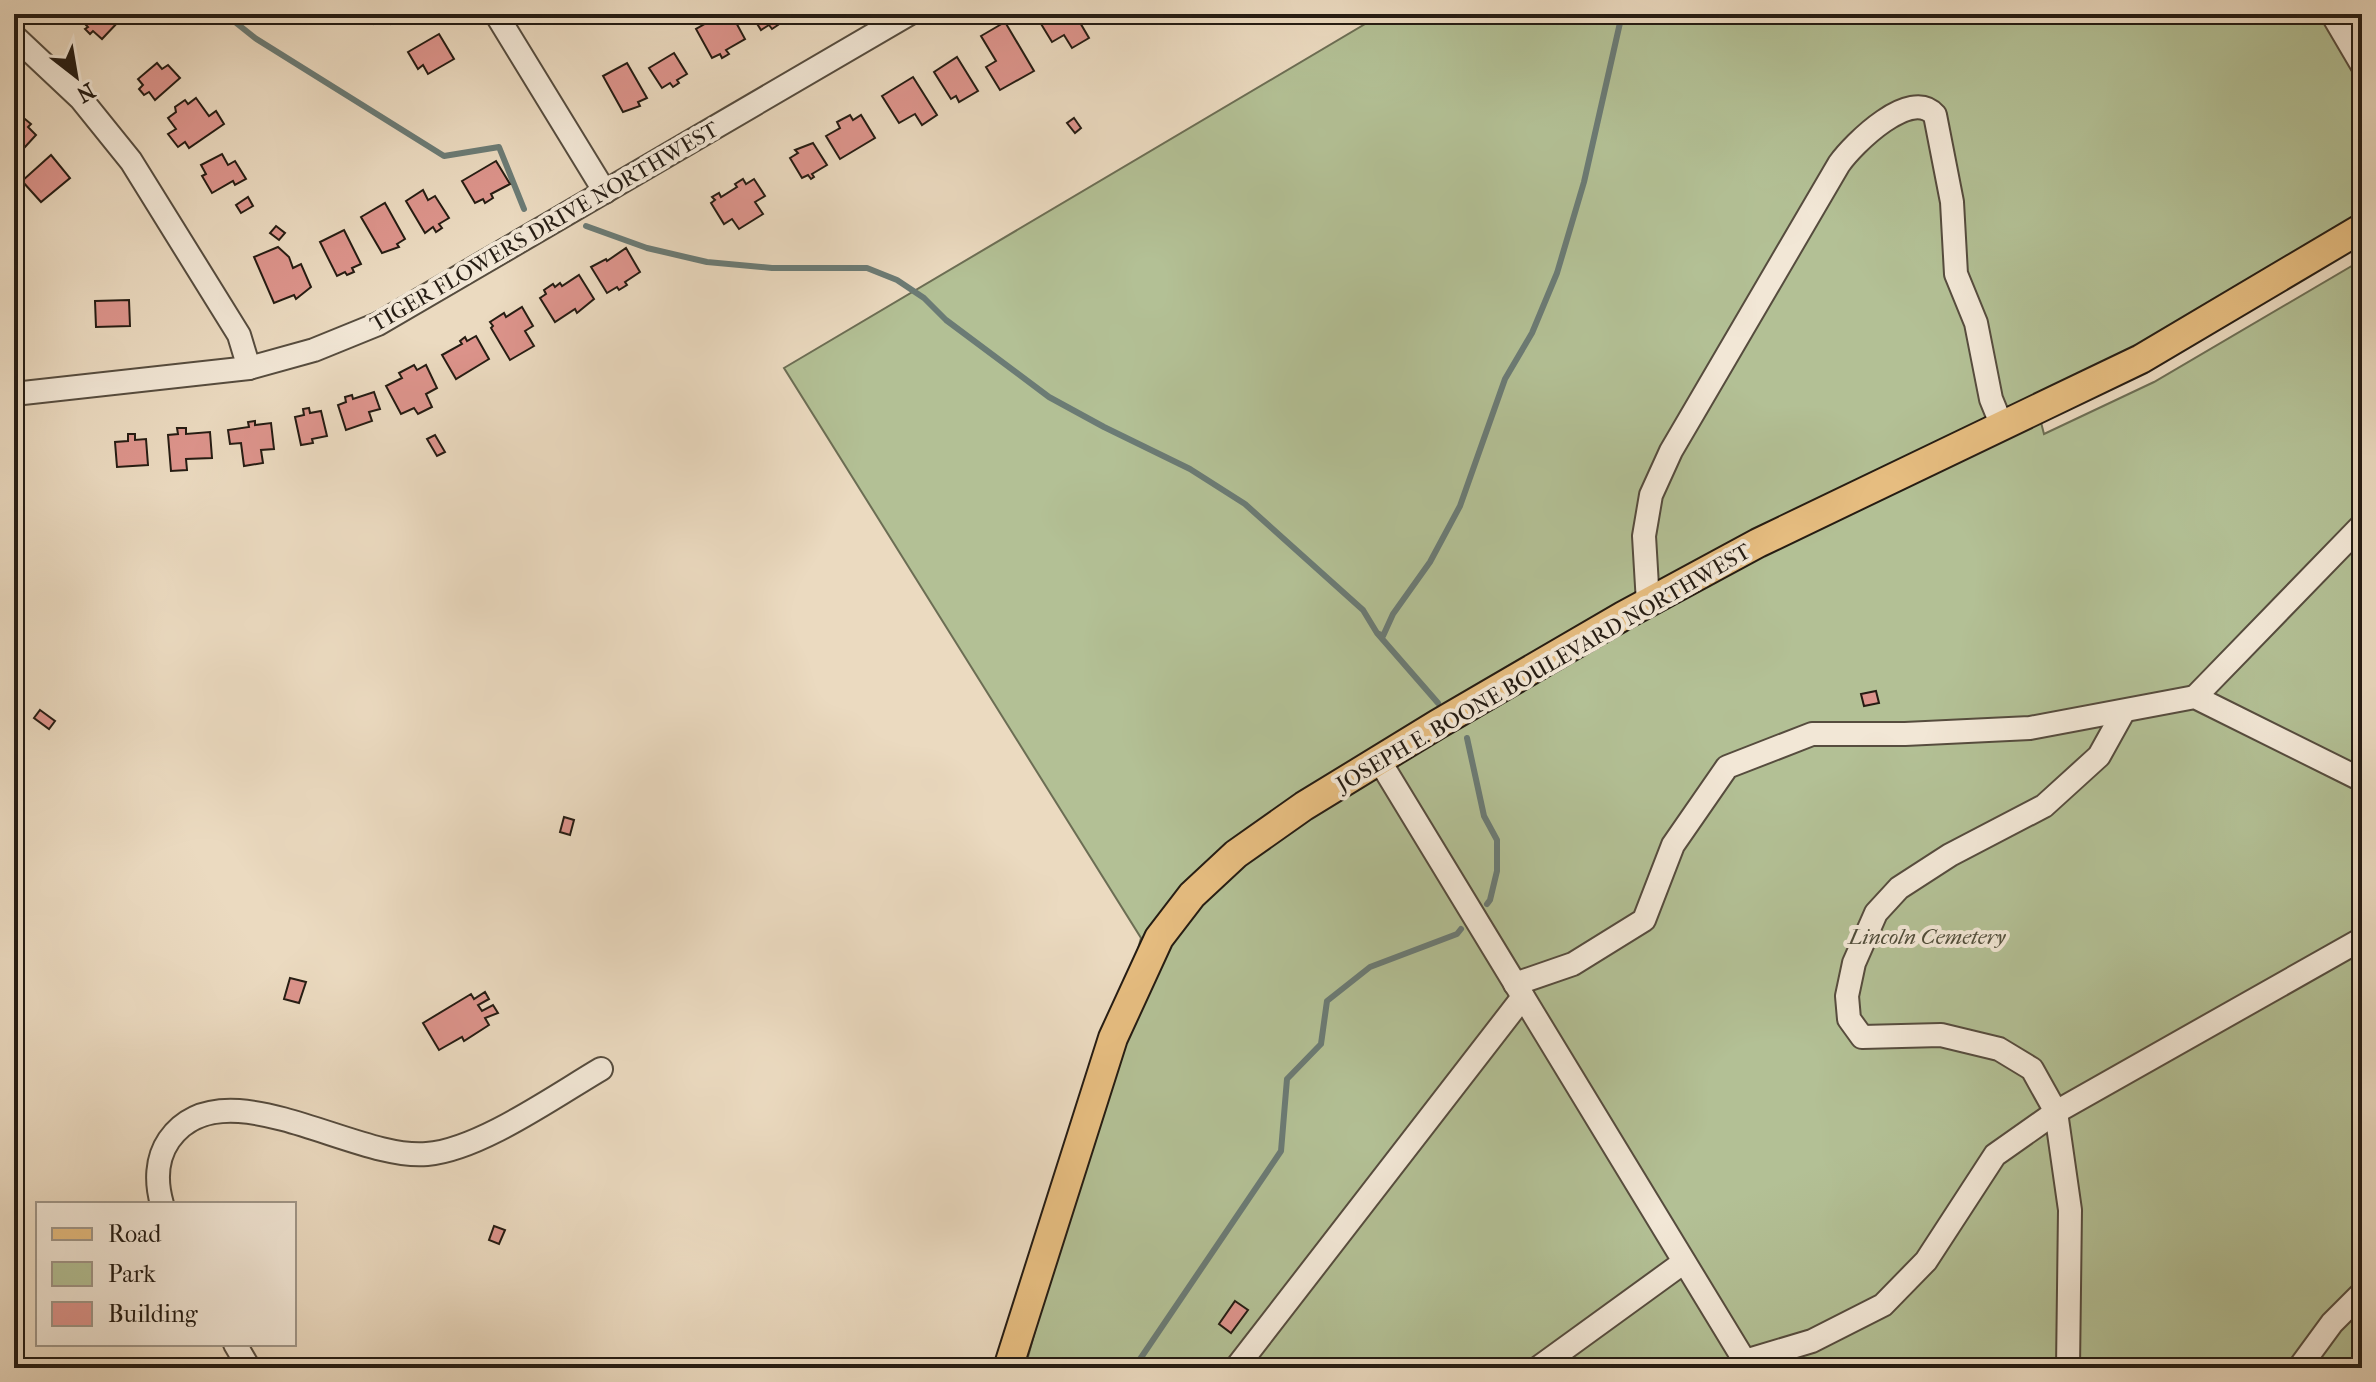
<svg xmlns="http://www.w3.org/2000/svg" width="2376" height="1382" viewBox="0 0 2376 1382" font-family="'IM FELL French Canon',serif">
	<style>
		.green { fill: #b3c095; stroke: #6c6e54; stroke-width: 2 }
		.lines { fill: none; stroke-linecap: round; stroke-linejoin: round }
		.stream { stroke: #6b7b75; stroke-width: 6 }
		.building { fill: #dd948c; stroke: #251c13; stroke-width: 2 }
		.minor-casing { stroke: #564c3e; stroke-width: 26 }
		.major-casing { stroke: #251c13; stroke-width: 32 }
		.minor { stroke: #f2e7d6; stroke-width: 22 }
		.major { stroke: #e6bd80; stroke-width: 28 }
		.labels { text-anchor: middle; stroke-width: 8; stroke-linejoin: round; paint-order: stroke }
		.street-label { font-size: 22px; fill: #251c13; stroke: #f2e7d6 }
		.park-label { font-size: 22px; font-style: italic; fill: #504d3a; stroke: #f2e7d6 }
	</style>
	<rect width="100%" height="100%" fill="#ebdac0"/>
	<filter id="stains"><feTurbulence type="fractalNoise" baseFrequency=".0025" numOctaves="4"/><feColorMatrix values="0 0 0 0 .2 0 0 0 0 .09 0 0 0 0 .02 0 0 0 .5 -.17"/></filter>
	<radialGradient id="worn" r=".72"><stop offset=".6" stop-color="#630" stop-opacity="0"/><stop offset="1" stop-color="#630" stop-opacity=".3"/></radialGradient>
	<path class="green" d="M1382,14H2324L2362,79V212L2134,347L2034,395L2044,434L2154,382L2362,260V1368H1025L1141,938L784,368Z"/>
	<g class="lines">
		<g class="stream">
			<path d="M225,14L255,38L444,156L499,147L524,209"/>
			<path d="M586,226L647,248L707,262L772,268H867L897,280L924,298L946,320L1049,397L1104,427L1190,469L1245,504L1363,610L1377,633L1438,703"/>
			<path d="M1379,634L1383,636L1393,614L1430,562L1460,506L1505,379L1532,333L1557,273L1584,182L1622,14"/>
			<path d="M1467,738L1484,816L1497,840V871L1490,900L1487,904"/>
			<path d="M1134,1368L1281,1151L1287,1079L1321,1044L1327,1001L1370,967L1457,934L1461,929"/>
		</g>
	</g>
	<g class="building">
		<path d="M86,14H111L119,21L102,39L93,31L90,34L85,29L88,27L81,20Z"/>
		<path d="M364,14H400L390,24L382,17L374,24Z"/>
		<path d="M751,14H789L776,21L778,25L772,29L769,25L761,30Z"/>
		<path d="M1035,14H1075L1089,38L1072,48L1064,35L1052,42Z"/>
		<path d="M719,16L723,23L733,17L745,39L726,50L729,54L722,58L720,54L712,58L696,29Z"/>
		<path d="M1005,22L1034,71L1000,90L986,67L996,61L981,36Z"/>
		<path d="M439,34L454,59L428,74L423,65L418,69L408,52Z"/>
		<path d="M674,53L687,74L677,80L679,83L673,87L670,83L662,88L649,68Z"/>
		<path d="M957,57L978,91L959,102L956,96L951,99L934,72Z"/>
		<path d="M157,63L162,69L168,65L180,78L155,100L149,92L144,95L139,89L143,85L138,79Z"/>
		<path d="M627,63L647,98L638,102L640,106L623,112L603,76Z"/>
		<path d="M913,77L937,115L922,125L915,114L899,123L882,96Z"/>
		<path d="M196,98L209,116L216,111L224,124L189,148L185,142L178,147L168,134L176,129L168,118L176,112L175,107L185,100L188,104Z"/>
		<path d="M850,115L853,120L861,115L875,138L840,159L826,136L840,128L837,122Z"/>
		<path d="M16,116L22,122L25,119L31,124L28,127L36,135L14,159Z"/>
		<path d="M1074,118L1081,128L1075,133L1067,123Z"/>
		<path d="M813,143L827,165L812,174L814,177L811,179L808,175L802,178L790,158L798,153L795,150Z"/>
		<path d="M222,154L228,165L235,161L246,179L235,185L233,181L212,193L202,176L206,174L201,165Z"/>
		<path d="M51,155L70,178L41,202L22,181Z"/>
		<path d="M496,161L510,184L491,194L493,198L485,203L483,199L475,203L462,181Z"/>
		<path d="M743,179L746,184L754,179L765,196L755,202L763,214L739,229L732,219L724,224L711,203L715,200L712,197L719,193L721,197L737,187L735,184Z"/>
		<path d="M423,190L428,200L435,196L449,218L439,224L442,228L436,232L433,227L425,233L406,201Z"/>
		<path d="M248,197L253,206L241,213L236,205Z"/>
		<path d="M385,203L405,239L397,244L399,247L382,253L361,217Z"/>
		<path d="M276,226L285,233L279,240L270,233Z"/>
		<path d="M344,230L361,264L352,268L354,272L347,275L345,272L337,276L320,242Z"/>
		<path d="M278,247L289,257L293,268L301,264L311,287L296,299L294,295L274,303L254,257Z"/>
		<path d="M626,248L640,272L625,282L627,285L619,290L617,287L607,293L591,267L606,259L607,261Z"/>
		<path d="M579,275L594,299L577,313L575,309L555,322L540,298L546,294L544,290L553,284L555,287L560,283L562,286Z"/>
		<path d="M129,300L130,326L96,327L95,301Z"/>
		<path d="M522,307L533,326L525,331L534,346L510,360L491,328L493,326L490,322L504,313L506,317Z"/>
		<path d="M476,336L489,359L456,379L442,355L462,344L460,341L465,337L467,341Z"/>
		<path d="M414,365L417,370L426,365L437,388L426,394L432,407L418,414L414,408L401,414L386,386L402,378L399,373Z"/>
		<path d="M374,392L380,409L369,412L372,421L346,430L338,405L346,402L345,397L352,395L353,399Z"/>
		<path d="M309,408L310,413L321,411L327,436L312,439L313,443L301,445L295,417L304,415L303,409Z"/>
		<path d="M255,421V425L271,423L274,449L261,450L263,463L244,466L241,443L230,444L228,430L249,427L248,422Z"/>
		<path d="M177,428H186V434L210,432L212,458L186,459L187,470L171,471L168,435L178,434Z"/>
		<path d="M128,434H135V440L146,439L148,465L117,467L115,442L128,441Z"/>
		<path d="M435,435L445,452L437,456L427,439Z"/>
		<path d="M1876,691L1879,703L1864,706L1861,694Z"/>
		<path d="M40,710L55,721L49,729L34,718Z"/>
		<path d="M564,817L574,820L570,835L560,832Z"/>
		<path d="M290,978L306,982L299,1003L284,999Z"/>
		<path d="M485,992L489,999L478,1005L482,1011L493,1005L498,1013L485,1018L489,1025L464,1041L462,1037L439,1050L423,1023L471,994L474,999Z"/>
		<path d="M494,1226L505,1230L499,1244L489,1240Z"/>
		<path d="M1235,1301L1248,1310L1231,1333L1219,1324Z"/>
	</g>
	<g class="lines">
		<g class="minor-casing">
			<g id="minor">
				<path d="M496,14L605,192"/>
				<path d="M2332,14L2362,65"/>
				<path d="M14,36L81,99L131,161L239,335L249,368"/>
				<path d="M14,394L249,368L314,350L378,324L909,14"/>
				<path d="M1648,603L1644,536L1651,495L1671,451L1839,164C1854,143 1911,87 1935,115L1952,202L1956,274L1976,323L1991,399L2002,426"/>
				<path d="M2195,697L2362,525"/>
				<path d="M1379,760L1749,1368"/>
				<path d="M1515,984L1573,964L1644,920L1673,845L1727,767L1812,734H1905L2030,728L2195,697L2362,780"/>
				<path d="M162,1204C156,1183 156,1159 169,1140C222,1064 354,1161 427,1154C479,1150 555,1096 601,1069"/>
				<path d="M235,1344L249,1368"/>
				<path d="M1745,1361L1812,1341L1883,1305L1926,1261L1995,1155L2056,1112L2362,939"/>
				<path d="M1236,1368L1523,997"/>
				<path d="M1538,1368L1684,1262"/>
				<path d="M2068,1368L2070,1210L2056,1112L2032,1069L1999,1049L1941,1035L1862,1037L1849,1019L1847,996L1854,963L1876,913L1899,888L1950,855L2044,806L2099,756L2124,711"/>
				<path d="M2299,1368L2332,1323L2362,1293"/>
			</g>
		</g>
		<g class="major-casing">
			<path id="major" d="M1008,1368L1113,1038L1159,938L1192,895L1236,854L1304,806L1438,724L1623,616L1758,543L2141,359L2362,228"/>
		</g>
		<use href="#minor" class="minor"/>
		<use href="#major" class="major"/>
	</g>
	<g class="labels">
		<g class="street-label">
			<text transform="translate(544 226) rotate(-30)" y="8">TIGER FLOWERS DRIVE NORTHWEST</text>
			<text transform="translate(1543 667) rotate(-30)" y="8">JOSEPH E. BOONE BOULEVARD NORTHWEST</text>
		</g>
		<g class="park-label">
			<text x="1927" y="944">Lincoln Cemetery</text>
		</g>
	</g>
	<rect width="2376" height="1382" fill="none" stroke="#ebdac0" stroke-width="48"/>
	<rect x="16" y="16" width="2344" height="1350" fill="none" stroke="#251c13" stroke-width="4"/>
	<rect x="24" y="24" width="2328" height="1334" fill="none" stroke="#251c13" stroke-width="2"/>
	<rect x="36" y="1202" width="260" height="144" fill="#f2e7d6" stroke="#a09688" stroke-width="2"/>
	<rect x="52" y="1228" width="40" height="12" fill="#e6bd80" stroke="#a09688" stroke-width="2"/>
	<text x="108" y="1242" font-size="24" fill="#251c13">Road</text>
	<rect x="52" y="1262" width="40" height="24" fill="#b3c095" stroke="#a09688" stroke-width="2"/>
	<text x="108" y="1282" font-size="24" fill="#251c13">Park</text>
	<rect x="52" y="1302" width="40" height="24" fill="#dd948c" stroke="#a09688" stroke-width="2"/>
	<text x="108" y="1322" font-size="24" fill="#251c13">Building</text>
	<g transform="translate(76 76) rotate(149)" stroke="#f2e7d6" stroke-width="6" paint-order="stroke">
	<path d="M0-6L14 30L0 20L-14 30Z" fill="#251c13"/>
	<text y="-12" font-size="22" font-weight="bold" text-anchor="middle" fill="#251c13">N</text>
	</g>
	<rect width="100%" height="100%" filter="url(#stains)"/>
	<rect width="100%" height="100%" fill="url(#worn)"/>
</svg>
